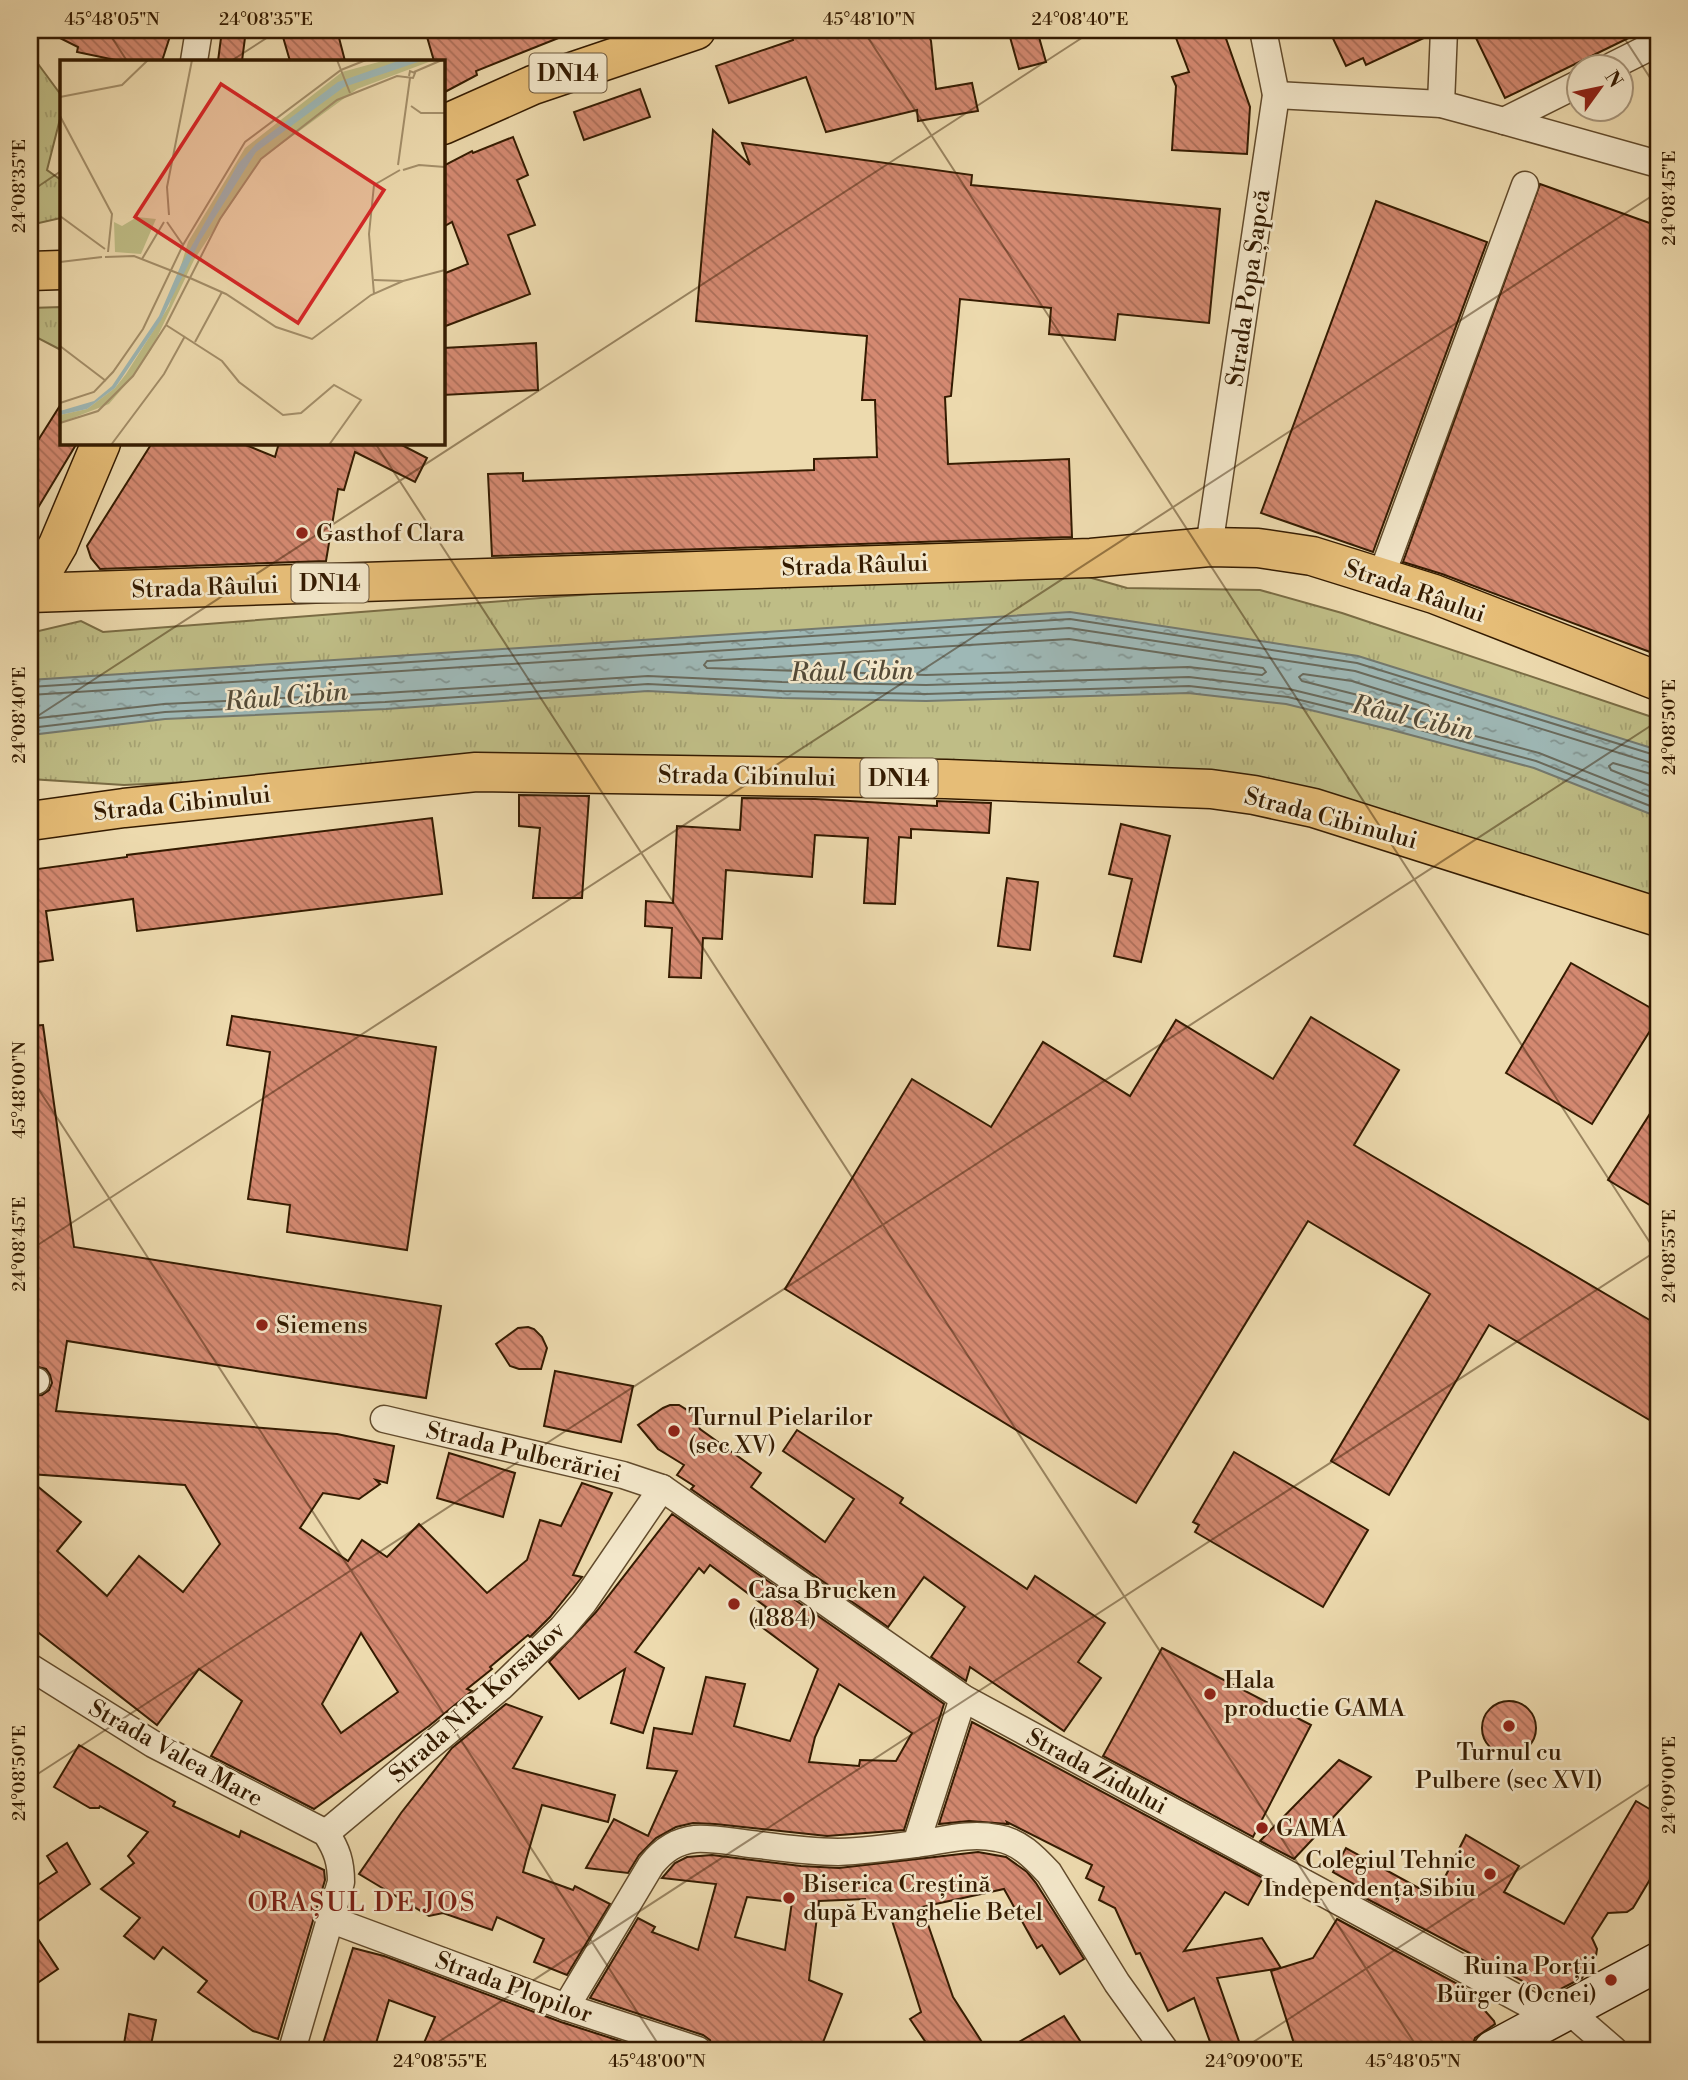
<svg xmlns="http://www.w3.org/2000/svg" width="1688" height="2080" viewBox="0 0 1688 2080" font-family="'Libre Bodoni',serif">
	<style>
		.grass { fill: url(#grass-tufts); stroke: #7a6c44; stroke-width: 2 }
		.water { fill: url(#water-ripples); stroke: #74796e; stroke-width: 2 }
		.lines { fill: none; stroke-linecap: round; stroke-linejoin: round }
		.shore { stroke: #696a5c; stroke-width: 2 }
		.building { fill: url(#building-back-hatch); stroke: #341b01; stroke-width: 2; fill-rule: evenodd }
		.street-casing { stroke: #624b2c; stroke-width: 29 }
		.secondary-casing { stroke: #341b01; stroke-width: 41 }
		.primary-casing { stroke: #341b01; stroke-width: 41 }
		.street { stroke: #f3e7ca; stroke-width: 26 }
		.secondary { stroke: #f3e7ca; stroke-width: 38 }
		.primary { stroke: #e6bd77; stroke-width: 38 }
		.ticks { fill: none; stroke: #341b01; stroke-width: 2; stroke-opacity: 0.45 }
		.poi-dot { fill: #8f2418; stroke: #f3e7ca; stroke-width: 2.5 }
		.labels { text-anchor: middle; stroke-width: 5; stroke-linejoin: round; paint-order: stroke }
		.shield { fill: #f3e7ca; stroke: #6d583d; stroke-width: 2 }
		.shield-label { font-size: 23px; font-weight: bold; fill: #341b01 }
		.street-label { font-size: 24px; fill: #341b01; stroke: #f3e7ca }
		.poi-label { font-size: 24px; fill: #341b01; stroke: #f3e7ca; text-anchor: start }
		.water-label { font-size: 26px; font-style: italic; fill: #544a37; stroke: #f3e7ca }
		.neighbourhood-label { font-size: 26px; letter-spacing: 2px; fill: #7a1f14; stroke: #f3e7ca }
		.inset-road { fill: none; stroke: #a38e69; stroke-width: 2 }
		.view { fill: #d62828; fill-opacity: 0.15; stroke: #d62828; stroke-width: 3.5 }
		.inset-edge { fill: none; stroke: #341b01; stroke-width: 3.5 }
		.neatline { fill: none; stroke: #341b01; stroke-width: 2.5 }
		.ticks-label { font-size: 18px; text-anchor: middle; fill: #341b01 }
	</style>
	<defs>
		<pattern id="grass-tufts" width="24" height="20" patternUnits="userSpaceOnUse" patternTransform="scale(1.75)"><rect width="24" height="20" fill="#bfbd86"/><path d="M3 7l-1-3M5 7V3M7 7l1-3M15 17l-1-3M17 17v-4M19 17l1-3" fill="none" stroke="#a5a272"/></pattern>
		<pattern id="water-ripples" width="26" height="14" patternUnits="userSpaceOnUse" patternTransform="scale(1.75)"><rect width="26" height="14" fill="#9eb8b6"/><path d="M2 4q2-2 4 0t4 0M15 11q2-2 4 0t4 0" fill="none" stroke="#829592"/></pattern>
		<pattern id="building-back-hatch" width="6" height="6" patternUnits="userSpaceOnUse" patternTransform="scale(1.75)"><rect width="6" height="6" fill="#d48971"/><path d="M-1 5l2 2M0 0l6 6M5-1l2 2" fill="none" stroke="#ad6f5a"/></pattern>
	</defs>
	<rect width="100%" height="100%" fill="#eddaae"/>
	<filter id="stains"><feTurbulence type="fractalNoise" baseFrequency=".00286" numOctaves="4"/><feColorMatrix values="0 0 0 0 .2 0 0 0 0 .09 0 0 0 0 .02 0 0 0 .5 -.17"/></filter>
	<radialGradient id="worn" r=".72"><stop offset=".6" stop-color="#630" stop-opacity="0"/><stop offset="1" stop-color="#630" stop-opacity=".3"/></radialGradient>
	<g class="grass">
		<path d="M30,53L61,95V115L47,170L61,180V218L30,225Z"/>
		<path d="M61,307V350L30,334V308Z"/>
		<path d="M1067,571L1127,588L1260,590L1342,613L1658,719V918L1254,795L479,769L124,785L30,779V633L81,621L103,632L632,591Z"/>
	</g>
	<path class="water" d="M1070,612L1358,656L1658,750V817L1534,768L1392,730L1286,704L1188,693L926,701L782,698L648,691L386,709L165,719L30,735V680Z"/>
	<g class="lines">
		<g class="shore">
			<path d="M1069,639L1263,668L1266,672L1262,675L1188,667L926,675L707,668L704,665L707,661Z"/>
			<path d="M1303,674L1352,681L1428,705L1431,710L1426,712L1302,681L1299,677Z"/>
			<path d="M30,687L1070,619L1357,663L1658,756"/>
			<path d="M30,695L1069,628L1355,671L1658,765"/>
			<path d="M30,719L164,704L385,693L648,676L782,682L926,685L1189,677L1289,689L1396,715L1539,753L1658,800"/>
			<path d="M30,728L165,712L385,702L648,684L782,691L926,694L1189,686L1288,697L1394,723L1536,761L1658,809"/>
			<path d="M1658,776L1613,763L1609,766L1611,770L1658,789"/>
		</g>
	</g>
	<g class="building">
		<path d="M44,30H172L162,61H120L77,52L78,47Z"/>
		<path d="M222,30H246L242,61H218Z"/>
		<path d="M314,30H337L345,61H290L283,37Z"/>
		<path d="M425,30H576V31L476,71L477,75L443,93V61H434Z"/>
		<path d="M815,30H927L931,41L936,89L972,83L978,111L918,121L917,110L826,132L806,77L729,103L716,66L793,40L792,36Z"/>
		<path d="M1008,30H1037L1046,62L1019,69Z"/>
		<path d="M1173,30H1223L1250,107L1247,154L1172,150L1176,86L1172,77L1189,72Z"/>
		<path d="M1329,30H1428V36L1366,65L1363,58L1346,66Z"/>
		<path d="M1492,30H1645L1505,98L1476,38Z"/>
		<path d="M640,89L650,117L584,140L574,112Z"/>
		<path d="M713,130L750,165L742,143L972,175L971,185L1220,209L1209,323L1118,314L1115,340L1049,334L1051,308L960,299L951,396L945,397L948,464L1069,459L1072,537L492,556L488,474L523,473V481L814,470V459L877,457L875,400H862L867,336L696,321Z"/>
		<path d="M513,137L528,175L517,180L535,225L508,235L530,294L443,327V274L468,264L452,222L443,227V166L472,151L473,153Z"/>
		<path d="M1540,184L1658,226V655L1442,574L1403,562Z"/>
		<path d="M1376,201L1487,242L1373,552L1261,513Z"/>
		<path d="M536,343L538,390L443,395V348Z"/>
		<path d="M61,404V443H77L30,521V453Z"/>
		<path d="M152,443H241L275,457L279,443H398L427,458L415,482L355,452L344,490L338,489L326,561L100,569L91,558L87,546Z"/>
		<path d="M519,795L589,796L582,898H533L540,828L519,826Z"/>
		<path d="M742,798L815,799L937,806V801L991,803L989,833L911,829V838L899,837L895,904L864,903L868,838L815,835L812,877L726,870L722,939L703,938L701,978L669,977L672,928L645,926L646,901L673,903L677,826L740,830Z"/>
		<path d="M432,818L442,894L137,931L133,899L46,911L53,960L30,963V870L127,857V855Z"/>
		<path d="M1121,824L1170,836L1141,962L1114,956L1132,879L1109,874Z"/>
		<path d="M1007,878L1038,882L1030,950L998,946Z"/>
		<path d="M1571,963L1658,1012V1018L1592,1124L1506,1073Z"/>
		<path d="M232,1016L436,1047L407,1250L287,1232L290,1205L248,1199L270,1052L227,1045Z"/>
		<path d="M1311,1017L1399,1070L1354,1145L1658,1325V1425L1489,1325L1389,1495L1331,1461L1430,1294L1308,1221L1136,1503L785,1289L912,1079L991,1127L1043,1042L1130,1096L1176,1020L1273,1079Z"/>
		<path d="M43,1025L74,1247L441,1306L426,1398L67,1341L56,1411L337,1434L394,1446L387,1483L376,1480L380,1484L359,1499L323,1493L300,1528L348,1561L362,1540L387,1557L419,1524L487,1593L527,1560L540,1520L561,1526L582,1483L612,1493L573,1575L582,1577L550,1617L530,1637L528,1635L490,1667L492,1669L467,1689L472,1691L429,1726L314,1809L211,1756L242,1701L199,1669L157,1725L30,1626V1480L81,1522L57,1551L107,1596L139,1556L183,1592L220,1544L185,1485L30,1474V1396L42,1395L49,1390L52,1383L50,1375L46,1369L30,1365V1026ZM361,1633L398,1692L341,1733L322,1704Z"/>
		<path d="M1658,1101V1210L1608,1180Z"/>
		<path d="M528,1327L534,1329L542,1337L547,1348L541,1369H519L510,1366L496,1344L518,1328Z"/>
		<path d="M555,1371L633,1386L621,1442L544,1426Z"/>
		<path d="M670,1405H679L692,1413L700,1429L761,1473L751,1487L825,1542L854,1499L783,1451L797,1430L903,1498L900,1503L1027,1589L1035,1576L1105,1623L1078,1662L1101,1678L1064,1731L970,1667L966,1681L931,1657L965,1607L924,1577L888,1627L691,1489L694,1486L677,1475L684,1465L658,1449L638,1425L663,1408Z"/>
		<path d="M1234,1452L1368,1530L1323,1607L1195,1532L1199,1525L1193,1522Z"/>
		<path d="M449,1453L515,1473L503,1517L437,1498Z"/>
		<path d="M672,1514L944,1704L904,1830L827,1836L715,1824L693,1823L676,1827L656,1838L639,1855L628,1873L586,1868L614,1819L648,1836L677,1771L647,1768L654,1728L692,1734L706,1677L745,1684L734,1726L790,1741L818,1669L755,1622L766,1607L710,1565L704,1573L699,1568L635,1652L664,1668L643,1733L611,1723L625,1669L579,1699L549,1662L596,1612ZM839,1684L912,1733L896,1761L860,1760L859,1766L809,1762L815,1737Z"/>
		<path d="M1162,1648L1311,1725L1253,1837L1103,1756Z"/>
		<circle cx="1509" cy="1728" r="27"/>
		<path d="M506,1704L542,1717L513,1768L615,1795L608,1822L542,1805L526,1860L523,1872L573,1890L575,1886L610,1904L567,1975L534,1962L544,1939L497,1917L492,1930L443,1913L429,1916L359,1874L401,1813L452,1748Z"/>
		<path d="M972,1722L1263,1878L1248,1905L1225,1892L1184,1951L1262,1938L1281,1968L1217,1978L1242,2050H1213L1194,1998L1168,2011L1140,1953L1136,1954L1115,1908L1099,1900L1104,1887L1086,1878L1092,1865L1007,1822L1008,1824L969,1821L939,1824Z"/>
		<path d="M79,1745L175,1802L173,1806L239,1837L241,1831L324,1870L325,1880L278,2039L253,2031L198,1992L207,1981L163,1947L154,1959L124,1936L140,1918L101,1889L134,1863L128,1856L148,1832L100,1806L99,1808H90L54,1787Z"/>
		<path d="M1339,1760L1371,1777L1294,1859L1260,1841Z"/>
		<path d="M1636,1801L1658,1814V1866L1633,1908L1627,1912L1608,1913L1592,1938L1597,1949L1596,1956L1582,1978L1549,1995L1354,1892L1357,1886L1333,1872L1346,1848L1435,1897L1466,1835L1519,1866L1504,1892L1564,1924Z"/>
		<path d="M67,1843L90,1884L30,1927L58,1969L30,1988V1890L57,1872L47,1856Z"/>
		<path d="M978,1852L1006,1857L1027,1872L1036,1883L1084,1959L1060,1974L1042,1945L1037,1948L1004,1889L922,1907L953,1997L987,2050H931L910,2019L921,2012L888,1908L867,1912L865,1899L819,1901L809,1980L842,1994L820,2050H713L710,2040L703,2035L590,1998L638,1918L655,1927L652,1932L698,1950L716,1884L662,1878L675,1863L687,1857L712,1855L801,1866L839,1868ZM747,1897L792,1902L785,1950L735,1937Z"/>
		<path d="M1337,1919L1465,1988L1494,2021L1495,2024L1475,2038L1471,2050H1296L1271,1971L1313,1958Z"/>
		<path d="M353,1948L384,1956L561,2022L648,2050H421L435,2017L389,2000L374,2050H321Z"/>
		<path d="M129,2014L156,2020L150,2050H123Z"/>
		<path d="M1064,2016L1086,2050H1005Z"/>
	</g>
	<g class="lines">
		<g class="street-casing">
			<g id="street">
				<path d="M194,61L199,30"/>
				<path d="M1612,66L1658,43"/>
				<path d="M1276,95L1441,104L1504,121L1580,83"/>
				<path d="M1441,104L1444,30"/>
				<path d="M1504,121L1658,164"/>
				<path d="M1209,547L1276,95L1263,30"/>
				<path d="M1381,577L1525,185"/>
				<path d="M30,1380L36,1381"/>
				<path d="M384,1419L623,1475L662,1488L963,1698L1554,2018"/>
				<path d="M30,1667L153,1744L326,1833C337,1850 341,1862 341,1882L292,2050"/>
				<path d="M326,1833L502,1686L562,1628L584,1602L662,1488"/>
				<path d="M916,1844L963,1698"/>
				<path d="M332,1920L566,2007L698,2050"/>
				<path d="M566,2007L651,1865C663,1850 676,1841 695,1839C711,1838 727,1841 743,1843C775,1847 806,1852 838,1852C867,1851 895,1847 923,1843C948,1839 972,1833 997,1838C1019,1841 1034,1857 1049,1873L1117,1983L1165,2050"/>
				<path d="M1569,2011L1614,2050"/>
			</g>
		</g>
		<g class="secondary-casing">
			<path id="secondary" d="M1493,2050L1658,1962"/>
		</g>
		<g class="primary-casing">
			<g id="primary">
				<path d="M443,125L533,85L696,30"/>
				<path d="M30,271L61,270"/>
				<path d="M30,593L1091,558L1209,547L1258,548L1312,556L1434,594L1658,681"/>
				<path d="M30,593L58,545L101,443"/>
				<path d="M30,821L124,808L476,772L946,779L1211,789L1254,795L1314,808L1658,917"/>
			</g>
		</g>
		<use href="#street" class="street"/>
		<use href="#secondary" class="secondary"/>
		<use href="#primary" class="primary"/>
	</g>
	<path class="ticks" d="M107,30L127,61M863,30L1658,1255M1619,30L1658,90M231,61L279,30M30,192L61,171M375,443L1419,2050M30,721L1094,30M30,1076L662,2050M30,1250L1658,192M30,1779L1658,721M426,2050L1658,1250M1241,2050L1658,1779"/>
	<g class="poi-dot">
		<circle cx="302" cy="533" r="7"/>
		<circle cx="262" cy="1325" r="7"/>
		<circle cx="674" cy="1431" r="7"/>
		<circle cx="734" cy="1604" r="7"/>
		<circle cx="1210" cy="1694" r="7"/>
		<circle cx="1509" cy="1726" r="7"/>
		<circle cx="1262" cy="1828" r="7"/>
		<circle cx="1490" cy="1874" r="7"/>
		<circle cx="789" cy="1898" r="7"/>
		<circle cx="1611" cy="1980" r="7"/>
	</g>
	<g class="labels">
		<g class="shield">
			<rect x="529.5" y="53.5" width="77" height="39" rx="5"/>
			<rect x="291.5" y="563.5" width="77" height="39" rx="5"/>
			<rect x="860.5" y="758.5" width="77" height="39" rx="5"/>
		</g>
		<g class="shield-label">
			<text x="568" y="81">DN14</text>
			<text x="330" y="591">DN14</text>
			<text x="899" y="786">DN14</text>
		</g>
		<g class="street-label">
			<text transform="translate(1248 288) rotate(-82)" y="8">Strada Popa Șapcă</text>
			<text transform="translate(855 565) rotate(-2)" y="8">Strada Râului</text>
			<text transform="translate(205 587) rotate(-2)" y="8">Strada Râului</text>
			<text transform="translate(1415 591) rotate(19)" y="8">Strada Râului</text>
			<text transform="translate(747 776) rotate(1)" y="8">Strada Cibinului</text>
			<text transform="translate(182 803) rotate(-6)" y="8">Strada Cibinului</text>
			<text transform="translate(1331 818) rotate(15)" y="8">Strada Cibinului</text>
			<text transform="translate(524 1452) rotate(13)" y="8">Strada Pulberăriei</text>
			<text transform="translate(477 1702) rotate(-42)" y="8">Strada N.R. Korsakov</text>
			<text transform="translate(176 1753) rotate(29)" y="8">Strada Valea Mare</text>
			<text transform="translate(1097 1771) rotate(28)" y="8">Strada Zidului</text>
			<text transform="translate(514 1987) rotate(20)" y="8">Strada Plopilor</text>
		</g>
		<g class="poi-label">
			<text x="316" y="541">Gasthof Clara</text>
			<text x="276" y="1333">Siemens</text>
			<text x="688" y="1425">Turnul Pielarilor<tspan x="688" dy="28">(sec XV)</tspan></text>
			<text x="748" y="1598">Casa Brucken<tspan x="748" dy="28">(1884)</tspan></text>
			<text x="1224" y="1688">Hala<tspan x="1224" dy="28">productie GAMA</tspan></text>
			<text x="1509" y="1760" text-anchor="middle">Turnul cu<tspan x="1509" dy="28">Pulbere (sec XVI)</tspan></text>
			<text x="1276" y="1836">GAMA</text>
			<text x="1476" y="1868" text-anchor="end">Colegiul Tehnic<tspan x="1476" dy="28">Independența Sibiu</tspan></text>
			<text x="803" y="1892">Biserica Creștină<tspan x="803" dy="28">după Evanghelie Betel</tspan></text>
			<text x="1597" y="1974" text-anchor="end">Ruina Porții<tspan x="1597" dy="28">Bürger (Ocnei)</tspan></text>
		</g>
		<g class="water-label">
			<text transform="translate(852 671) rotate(-1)" y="9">Râul Cibin</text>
			<text transform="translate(286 696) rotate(-5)" y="9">Râul Cibin</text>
			<text transform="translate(1413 717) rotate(13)" y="9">Râul Cibin</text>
		</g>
		<g class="neighbourhood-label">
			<text x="362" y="1911">ORAȘUL DE JOS</text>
		</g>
	</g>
	<g transform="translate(60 60)">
		<rect width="385" height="385" fill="#eddaae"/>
		<path d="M326,0H374L297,29L201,99L134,200L91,290L73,316L49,344L0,363V355L27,349L55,328L66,314L109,246L128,182L185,88L282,12ZM77,157L96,159L81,194L55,192L54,162L62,166Z" fill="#bfbd86"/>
		<path d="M341,0H364L284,27L196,92L140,181L101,260L55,328L27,349L0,355V351L34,341L52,326L99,256L121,205L178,104L196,84L278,22Z" fill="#9eb8b6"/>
		<path class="inset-road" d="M277,0L290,33M354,12L382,0M0,37L62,25L88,0M351,46L361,53H385M0,56L52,154L48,192M338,105L350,18M343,110L359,105L385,107M109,155L107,127L132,0M0,156L45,189M107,162L123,185M45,197L74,196L130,218M82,199L104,162M0,202L42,197M130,218L166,234L216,267L252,279L311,235L343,221M314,220L343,221L385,210M314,234L309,174L314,125L340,110M106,265L162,301L179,322L223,355L241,353L274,325L301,340L269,385M135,282L162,232M0,286L46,321M0,343L34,332L53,312L83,269L123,185L185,82L281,10L306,0M0,363L38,351L73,316L106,265L160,159L201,99L277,40L337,16L353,18L355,13L350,11L349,16M51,385L104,314L125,276"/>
		<path class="view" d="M161,24L324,130L238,263L75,157Z"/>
		<rect width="385" height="385" class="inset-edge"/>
	</g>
	<rect width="1688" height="2080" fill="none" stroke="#eddaae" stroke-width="77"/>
	<g transform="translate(1600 88) rotate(57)"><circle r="33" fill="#f3e7ca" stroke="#a7957a" stroke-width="2"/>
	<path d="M0-5L12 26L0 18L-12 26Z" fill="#8f2418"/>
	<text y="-10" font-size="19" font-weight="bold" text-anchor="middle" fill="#341b01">N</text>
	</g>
	<rect x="38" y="38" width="1612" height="2004" class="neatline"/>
	<g class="ticks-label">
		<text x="112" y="25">45°48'05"N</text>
		<text x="266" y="25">24°08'35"E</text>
		<text x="869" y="25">45°48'10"N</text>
		<text x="1080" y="25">24°08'40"E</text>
		<text transform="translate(19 186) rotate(-90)" y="6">24°08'35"E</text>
		<text transform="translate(1669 198) rotate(-90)" y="6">24°08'45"E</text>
		<text transform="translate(19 715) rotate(-90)" y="6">24°08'40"E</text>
		<text transform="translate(1669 727) rotate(-90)" y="6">24°08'50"E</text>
		<text transform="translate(19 1090) rotate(-90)" y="6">45°48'00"N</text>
		<text transform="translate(19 1244) rotate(-90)" y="6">24°08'45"E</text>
		<text transform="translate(1669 1256) rotate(-90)" y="6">24°08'55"E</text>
		<text transform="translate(19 1773) rotate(-90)" y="6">24°08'50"E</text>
		<text transform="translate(1669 1785) rotate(-90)" y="6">24°09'00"E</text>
		<text x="440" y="2067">24°08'55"E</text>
		<text x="657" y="2067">45°48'00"N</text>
		<text x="1254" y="2067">24°09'00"E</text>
		<text x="1413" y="2067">45°48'05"N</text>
	</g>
	<rect width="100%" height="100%" filter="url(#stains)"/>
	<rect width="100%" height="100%" fill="url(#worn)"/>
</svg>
